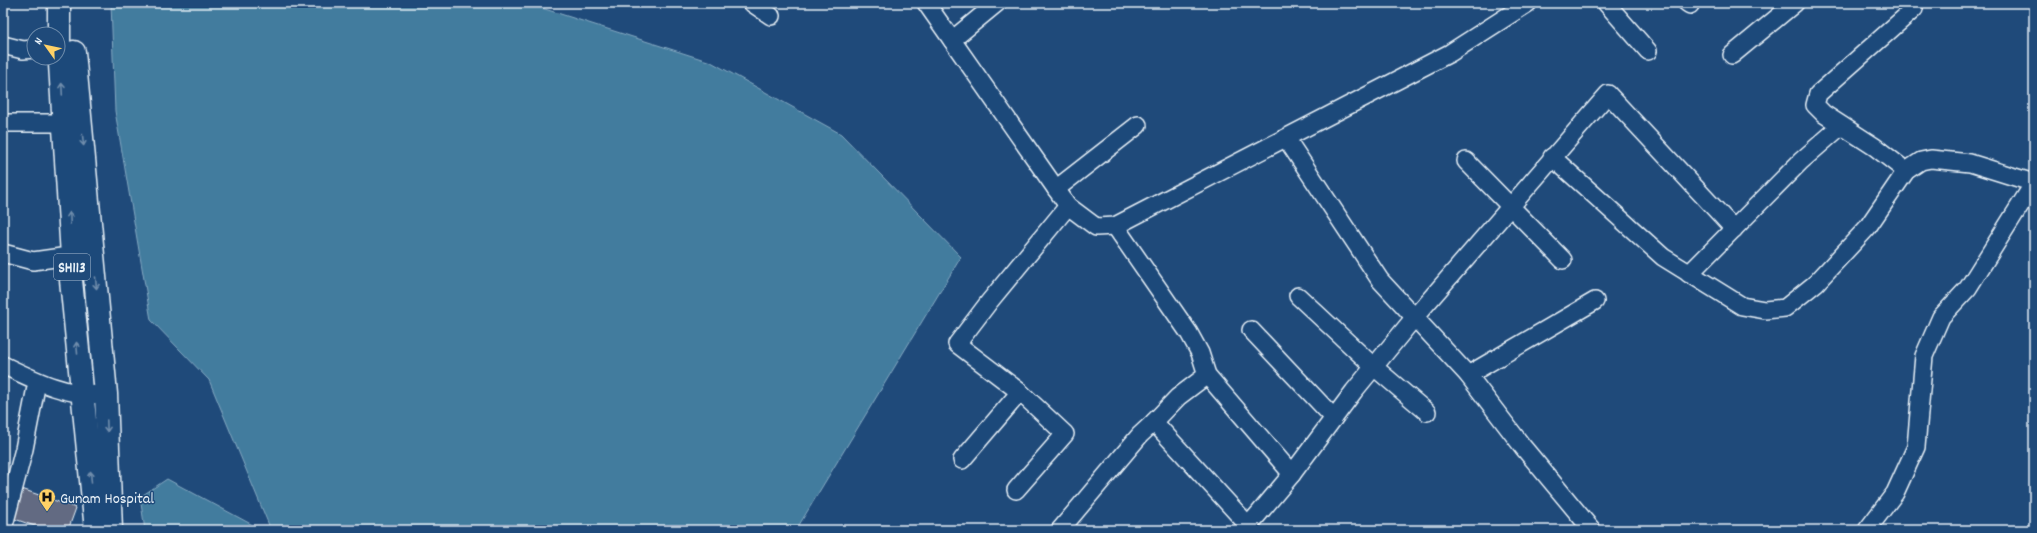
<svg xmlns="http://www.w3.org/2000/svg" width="2037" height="533" viewBox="0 0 2037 533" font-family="Dekko,sans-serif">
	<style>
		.water { fill: #437b9e; stroke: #85aac2 }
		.building { fill: #626b82; stroke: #e8f1f8 }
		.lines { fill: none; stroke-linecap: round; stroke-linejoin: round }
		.minor-casing { stroke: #e8f1f8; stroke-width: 20 }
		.primary-casing { stroke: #e8f1f8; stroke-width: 25 }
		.minor { stroke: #1f4a7a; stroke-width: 17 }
		.primary { stroke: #1f4a7a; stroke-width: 22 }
		.oneway { stroke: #6f8dac }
		.labels { text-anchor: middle; stroke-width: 3; stroke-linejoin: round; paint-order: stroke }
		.shield { fill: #1f4a7a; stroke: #acbfd2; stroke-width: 1 }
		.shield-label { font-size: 15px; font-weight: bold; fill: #e8f1f8 }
		.poi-label { font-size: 16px; fill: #e8f1f8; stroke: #1f4a7a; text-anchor: start }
	</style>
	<rect width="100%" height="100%" fill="#1f4a7a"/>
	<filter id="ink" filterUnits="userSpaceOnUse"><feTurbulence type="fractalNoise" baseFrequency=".025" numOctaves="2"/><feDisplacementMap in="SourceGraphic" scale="8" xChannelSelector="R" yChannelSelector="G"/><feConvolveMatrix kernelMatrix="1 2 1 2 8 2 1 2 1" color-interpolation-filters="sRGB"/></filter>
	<g filter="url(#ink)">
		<g class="water">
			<path d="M111,3H526L711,62L841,134L961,257L796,530H271L209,380L151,320L115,111Z"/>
			<path d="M167,479L262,530H145L140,497Z"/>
		</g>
		<path class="building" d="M19,488L76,508L68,530H46L9,517Z"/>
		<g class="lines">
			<g class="minor-casing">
				<g id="minor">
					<path d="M752,3L771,16"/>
					<path d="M926,3L1068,206L1096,227L1115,226L1450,53L1528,3"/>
					<path d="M1606,3L1648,51"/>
					<path d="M1687,3L1690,5"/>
					<path d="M952,40L997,3"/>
					<path d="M3,45L23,50L34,49"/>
					<path d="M1732,55L1795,3"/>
					<path d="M3,123H64"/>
					<path d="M1286,138L1380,280L1468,375L1523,447L1592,530"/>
					<path d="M1552,157L1663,257L1742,306L1765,310L1785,308L1816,283L1867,228L1906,171L1921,161L1931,159L1970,163L2034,183"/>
					<path d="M1466,161L1563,260"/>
					<path d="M1906,171L1875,147L1824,114L1815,105L1818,94L1914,9"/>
					<path d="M1056,189L1138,125"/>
					<path d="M1115,226L1189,333L1200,353L1207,375L1292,474"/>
					<path d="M3,253L33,261L83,254"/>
					<path d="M1689,274L1801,161L1841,126"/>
					<path d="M1298,296L1374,367L1427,412"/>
					<path d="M1251,330L1334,418"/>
					<path d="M3,365C34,380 70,398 106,394"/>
					<path d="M1468,375L1595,301"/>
					<path d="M1154,422L1178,397L1207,375"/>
					<path d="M962,460L1020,392"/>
					<path d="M1016,490L1065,434L1020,392L957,344L989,302L1068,206"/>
					<path d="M3,529L24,449L37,382"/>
					<path d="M1060,530L1140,435L1154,422L1248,525"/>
					<path d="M1245,530L1292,474L1354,391L1414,318L1608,94L1734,229"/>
					<path d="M1867,530L1895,493L1916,447L1924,356L1941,317L1968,288L2034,183"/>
				</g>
			</g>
			<g class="primary-casing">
				<g id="primary">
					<path d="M59,3V48L72,256L71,280L96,530"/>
					<path d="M74,52L106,394L111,530"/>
				</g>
			</g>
			<use href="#minor" class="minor"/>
			<use href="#primary" class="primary"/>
		</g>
		<defs><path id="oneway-shaft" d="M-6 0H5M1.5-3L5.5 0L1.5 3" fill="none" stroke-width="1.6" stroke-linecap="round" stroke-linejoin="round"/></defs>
		<g class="oneway">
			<use href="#oneway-shaft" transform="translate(62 89) rotate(-93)"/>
			<use href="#oneway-shaft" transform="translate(83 140) rotate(84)"/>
			<use href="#oneway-shaft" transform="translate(70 218) rotate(-93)"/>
			<use href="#oneway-shaft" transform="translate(96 283) rotate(85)"/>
			<use href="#oneway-shaft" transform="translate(77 348) rotate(-95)"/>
			<use href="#oneway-shaft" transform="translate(107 426) rotate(88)"/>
			<use href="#oneway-shaft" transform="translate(91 477) rotate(-95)"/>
		</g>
	</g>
	<defs>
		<g id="hospital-pin" transform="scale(0.9)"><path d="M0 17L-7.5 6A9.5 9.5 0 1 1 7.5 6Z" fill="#ffd166" stroke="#1f4a7a"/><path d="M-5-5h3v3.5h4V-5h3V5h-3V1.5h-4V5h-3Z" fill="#111"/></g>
	</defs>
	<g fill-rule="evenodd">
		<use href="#hospital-pin" x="47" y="497"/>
	</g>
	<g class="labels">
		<rect class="shield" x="54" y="254" width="36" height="26" rx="3"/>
		<g class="shield-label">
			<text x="72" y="272">SH113</text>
		</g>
		<g class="poi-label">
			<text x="60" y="503">Gunam Hospital</text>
		</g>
	</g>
	<rect width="2037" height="533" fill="none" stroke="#1f4a7a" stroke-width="16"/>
	<rect x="8" y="8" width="2021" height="517" fill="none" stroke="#e8f1f8" stroke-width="1.5" filter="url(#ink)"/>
	<g transform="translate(46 46) rotate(303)"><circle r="19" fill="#1f4a7a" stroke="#6f8dac"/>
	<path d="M0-3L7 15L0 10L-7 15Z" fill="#ffd166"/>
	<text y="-6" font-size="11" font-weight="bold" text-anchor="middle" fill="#e8f1f8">N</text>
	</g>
</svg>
